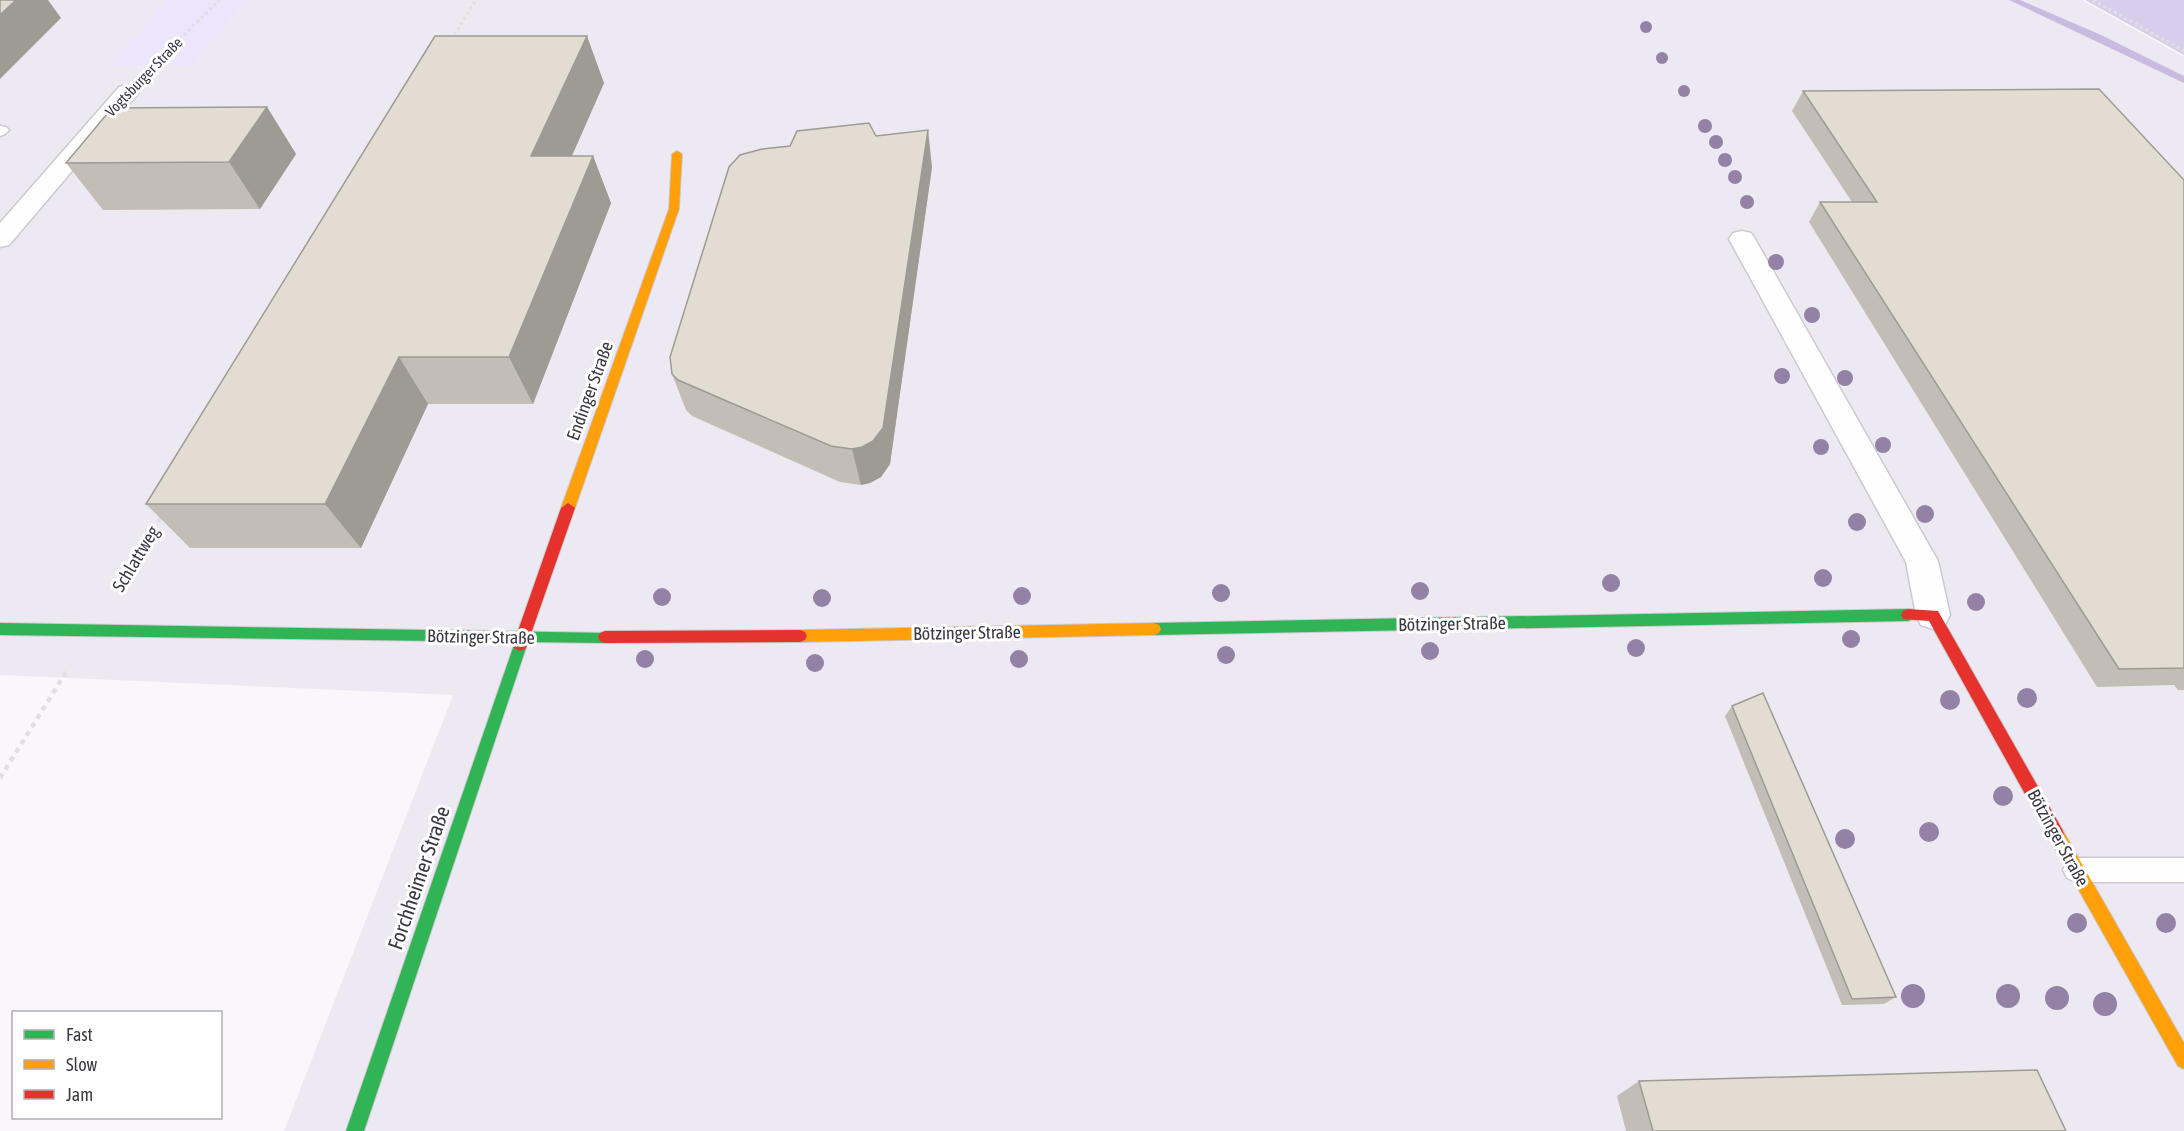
<svg xmlns="http://www.w3.org/2000/svg" width="2184" height="1131" viewBox="0 0 2184 1131" font-family="'Asap Condensed',sans-serif">
	<style>
		.built { fill: #ede9f3 }
		.green { fill: #ede5fb }
		.forest { fill: #d9cdec }
		.lines { fill: none; stroke-linecap: round; stroke-linejoin: round }
		.stream { fill: #c9bae0; fill-rule: evenodd }
		.lane-casing { stroke: #cccad1; stroke-width: 3 }
		.street-casing { stroke: #cccad1; stroke-width: 3 }
		.fast-casing { stroke: #cccad1; stroke-width: 2 }
		.slow-casing { stroke: #cccad1; stroke-width: 2 }
		.jam-casing { stroke: #cccad1; stroke-width: 2 }
		.path-far2 { stroke: #e0e0e2; stroke-width: 3; stroke-dasharray: 3 3; stroke-linecap: butt }
		.path-far1 { stroke: #e0e0e2; stroke-width: 4; stroke-dasharray: 4.5 4.5; stroke-linecap: butt }
		.path { stroke: #e0e0e2; stroke-width: 4.5; stroke-dasharray: 5 5; stroke-linecap: butt }
		.lane { fill: #fefefe; fill-rule: evenodd }
		.street { fill: #fefefe; fill-rule: evenodd }
		.fast { fill: #30b455; fill-rule: evenodd }
		.slow { fill: #ff9f0a; fill-rule: evenodd }
		.jam { fill: #e5322d; fill-rule: evenodd }
		.tree { fill: #9382a6 }
		.wall { fill: #c2bdb5 }
		.shaded-wall { fill: #9e9a94 }
		.building { fill: #e2dcd3; stroke: #9e9a94; stroke-width: 1.5 }
		.labels { text-anchor: middle; stroke-width: 6; stroke-linejoin: round; paint-order: stroke }
		.far-street-label { font-size: 15px; fill: #3c3843; stroke: #fff }
		.street-label { font-size: 18px; fill: #3c3843; stroke: #fff }
		.near-street-label { font-size: 21px; fill: #3c3843; stroke: #fff }
	</style>
	<rect width="100%" height="100%" fill="#f9f7fb"/>
	<path class="built" d="M0,0H167L111,65L192,66L248,0H2082L2184,57V1131H284L453,695L0,675Z"/>
	<path class="green" d="M167,0H248L192,66L110,65Z"/>
	<path class="forest" d="M2085,0H2184V55Z"/>
	<g class="lines">
		<path class="stream" d="M2009,0H2020L2099,34L2184,76V83Z"/>
		<g class="lane-casing">
			<g id="lane">
				<path d="M0,126L6,127L9,130L5,134L0,136Z"/>
				<path d="M2076,858H2184V882H2076L2067,878L2063,870L2067,862Z"/>
			</g>
		</g>
		<g class="street-casing">
			<g id="street">
				<path d="M127,85L135,87L139,92L135,97L9,245L0,247V223L119,87Z"/>
				<path d="M1742,231L1751,233L1755,239L1938,561L1950,615L1945,625L1933,629L1921,625L1916,615L1906,562L1729,239L1733,233Z"/>
			</g>
		</g>
		<g class="fast-casing">
			<g id="fast">
				<path d="M1908,609L1913,611L1915,615L1913,619L1908,621L1154,635L1149,633L1147,629L1149,625L1154,623Z"/>
				<path d="M0,623L610,633L612,637L610,641L605,643L526,642L527,645L364,1131H346L515,642L0,635Z"/>
			</g>
		</g>
		<g class="slow-casing">
			<g id="slow">
				<path d="M677,151L682,154L679,209L575,508L568,513L561,508L669,209L672,154Z"/>
				<path d="M1154,623L1159,625L1161,629L1159,633L1154,635L800,642L795,640L793,636L795,632L800,630Z"/>
				<path d="M2056,827L2062,829L2184,1043V1069L2178,1066L2050,839L2048,834L2050,829Z"/>
			</g>
		</g>
		<g class="jam-casing">
			<g id="jam">
				<path d="M568,503L575,508L527,645L525,649L520,651L515,649L513,645L561,508Z"/>
				<path d="M1908,609L1938,611L2062,829L2064,834L2062,839L2056,841L2050,839L1929,621L1903,619L1901,615L1903,611Z"/>
				<path d="M800,630L805,632L807,636L805,640L800,642L605,643L600,641L598,637L600,633L605,631Z"/>
			</g>
		</g>
		<g class="path-far2">
			<path d="M2093,0L2184,51"/>
			<path d="M451,40L476,0"/>
			<path d="M150,69L219,0"/>
		</g>
		<path class="path-far1" d="M116,591L162,516"/>
		<path class="path" d="M0,778L68,669"/>
		<use href="#lane" class="lane"/>
		<use href="#street" class="street"/>
		<use href="#fast" class="fast"/>
		<use href="#slow" class="slow"/>
		<use href="#jam" class="jam"/>
	</g>
	<g class="tree">
		<circle cx="1646" cy="27" r="6"/>
		<circle cx="1662" cy="58" r="6"/>
		<circle cx="1684" cy="91" r="6"/>
		<circle cx="1705" cy="126" r="7"/>
		<circle cx="1716" cy="142" r="7"/>
		<circle cx="1725" cy="160" r="7"/>
		<circle cx="1735" cy="177" r="7"/>
		<circle cx="1747" cy="202" r="7"/>
		<circle cx="1776" cy="262" r="8"/>
		<circle cx="1812" cy="315" r="8"/>
		<circle cx="1782" cy="376" r="8"/>
		<circle cx="1845" cy="378" r="8"/>
		<circle cx="1883" cy="445" r="8"/>
		<circle cx="1821" cy="447" r="8"/>
		<circle cx="1925" cy="514" r="9"/>
		<circle cx="1857" cy="522" r="9"/>
		<circle cx="1823" cy="578" r="9"/>
		<circle cx="1611" cy="583" r="9"/>
		<circle cx="1420" cy="591" r="9"/>
		<circle cx="1221" cy="593" r="9"/>
		<circle cx="1022" cy="596" r="9"/>
		<circle cx="662" cy="597" r="9"/>
		<circle cx="822" cy="598" r="9"/>
		<circle cx="1976" cy="602" r="9"/>
		<circle cx="1851" cy="639" r="9"/>
		<circle cx="1636" cy="648" r="9"/>
		<circle cx="1430" cy="651" r="9"/>
		<circle cx="1226" cy="655" r="9"/>
		<circle cx="645" cy="659" r="9"/>
		<circle cx="1019" cy="659" r="9"/>
		<circle cx="815" cy="663" r="9"/>
		<circle cx="2027" cy="698" r="10"/>
		<circle cx="1950" cy="700" r="10"/>
		<circle cx="2003" cy="796" r="10"/>
		<circle cx="1929" cy="832" r="10"/>
		<circle cx="1845" cy="839" r="10"/>
		<circle cx="2077" cy="923" r="10"/>
		<circle cx="2166" cy="923" r="10"/>
		<circle cx="1913" cy="996" r="12"/>
		<circle cx="2008" cy="996" r="12"/>
		<circle cx="2057" cy="998" r="12"/>
		<circle cx="2105" cy="1004" r="12"/>
	</g>
	<g class="wall">
		<path d="M604,83L572,156H593L611,203L533,404H428L361,548H190L146,504Z"/>
		<path d="M1803,91L2184,180V690H2178L2174,685L2097,687L1809,222L1820,202H1852L1792,111Z"/>
		<path d="M267,107L296,154L260,209L103,210L66,163Z"/>
		<path d="M876,136L932,167L890,464L881,477L870,483L861,485L840,482L692,416L686,410L672,374Z"/>
		<path d="M1732,706L1896,997L1884,1004L1842,1005L1725,716Z"/>
		<path d="M1639,1081L2066,1131H1626L1617,1096Z"/>
	</g>
	<g class="shaded-wall">
		<path d="M16,0H48L61,18L0,79V15Z"/>
		<path d="M587,36L604,83L551,203L531,156Z"/>
		<path d="M267,107L296,154L260,209L229,162Z"/>
		<path d="M928,130L932,167L890,464L881,477L870,483L861,485L852,449Z"/>
		<path d="M593,156L611,203L533,404L509,357Z"/>
		<path d="M399,357L428,404L361,548L325,504Z"/>
	</g>
	<g class="building">
		<path d="M0,0H16L0,15Z"/>
		<path d="M435,36H587L531,156H593L509,357H399L325,504H146Z"/>
		<path d="M2099,89L2184,180V668L2119,669L1820,202H1877L1803,91Z"/>
		<path d="M267,107L229,162L66,163L112,108Z"/>
		<path d="M869,123L876,136L928,130L883,428L873,441L862,447L852,449L831,446L678,380L672,374L670,357L729,167L740,155L762,149L790,146L797,131Z"/>
		<path d="M1763,693L1896,997L1852,999L1732,706Z"/>
		<path d="M2037,1070L2066,1131H1653L1639,1081Z"/>
	</g>
	<g class="labels">
		<g class="far-street-label">
			<text transform="translate(144 77) rotate(-46)" y="5">Vogtsburger Straße</text>
		</g>
		<g class="street-label">
			<text transform="translate(590 391) rotate(-70)" y="6">Endinger Straße</text>
			<text transform="translate(136 559) rotate(-59)" y="6">Schlattweg</text>
			<text transform="translate(1452 624) rotate(-1)" y="6">Bötzinger Straße</text>
			<text transform="translate(967 633) rotate(-1)" y="6">Bötzinger Straße</text>
			<text transform="translate(481 637) rotate(1)" y="6">Bötzinger Straße</text>
			<text transform="translate(2058 838) rotate(61)" y="6">Bötzinger Straße</text>
		</g>
		<g class="near-street-label">
			<text transform="translate(419 878) rotate(-71)" y="7">Forchheimer Straße</text>
		</g>
	</g>
	<rect x="12" y="1011" width="210" height="108" fill="#ffffff" stroke="#b1afb4" stroke-width="1.5"/>
	<rect x="24" y="1030" width="30" height="9" fill="#30b455" stroke="#b1afb4" stroke-width="1.5"/>
	<text x="66" y="1041" font-size="18" fill="#3c3843">Fast</text>
	<rect x="24" y="1060" width="30" height="9" fill="#ff9f0a" stroke="#b1afb4" stroke-width="1.5"/>
	<text x="66" y="1071" font-size="18" fill="#3c3843">Slow</text>
	<rect x="24" y="1090" width="30" height="9" fill="#e5322d" stroke="#b1afb4" stroke-width="1.5"/>
	<text x="66" y="1101" font-size="18" fill="#3c3843">Jam</text>
</svg>
